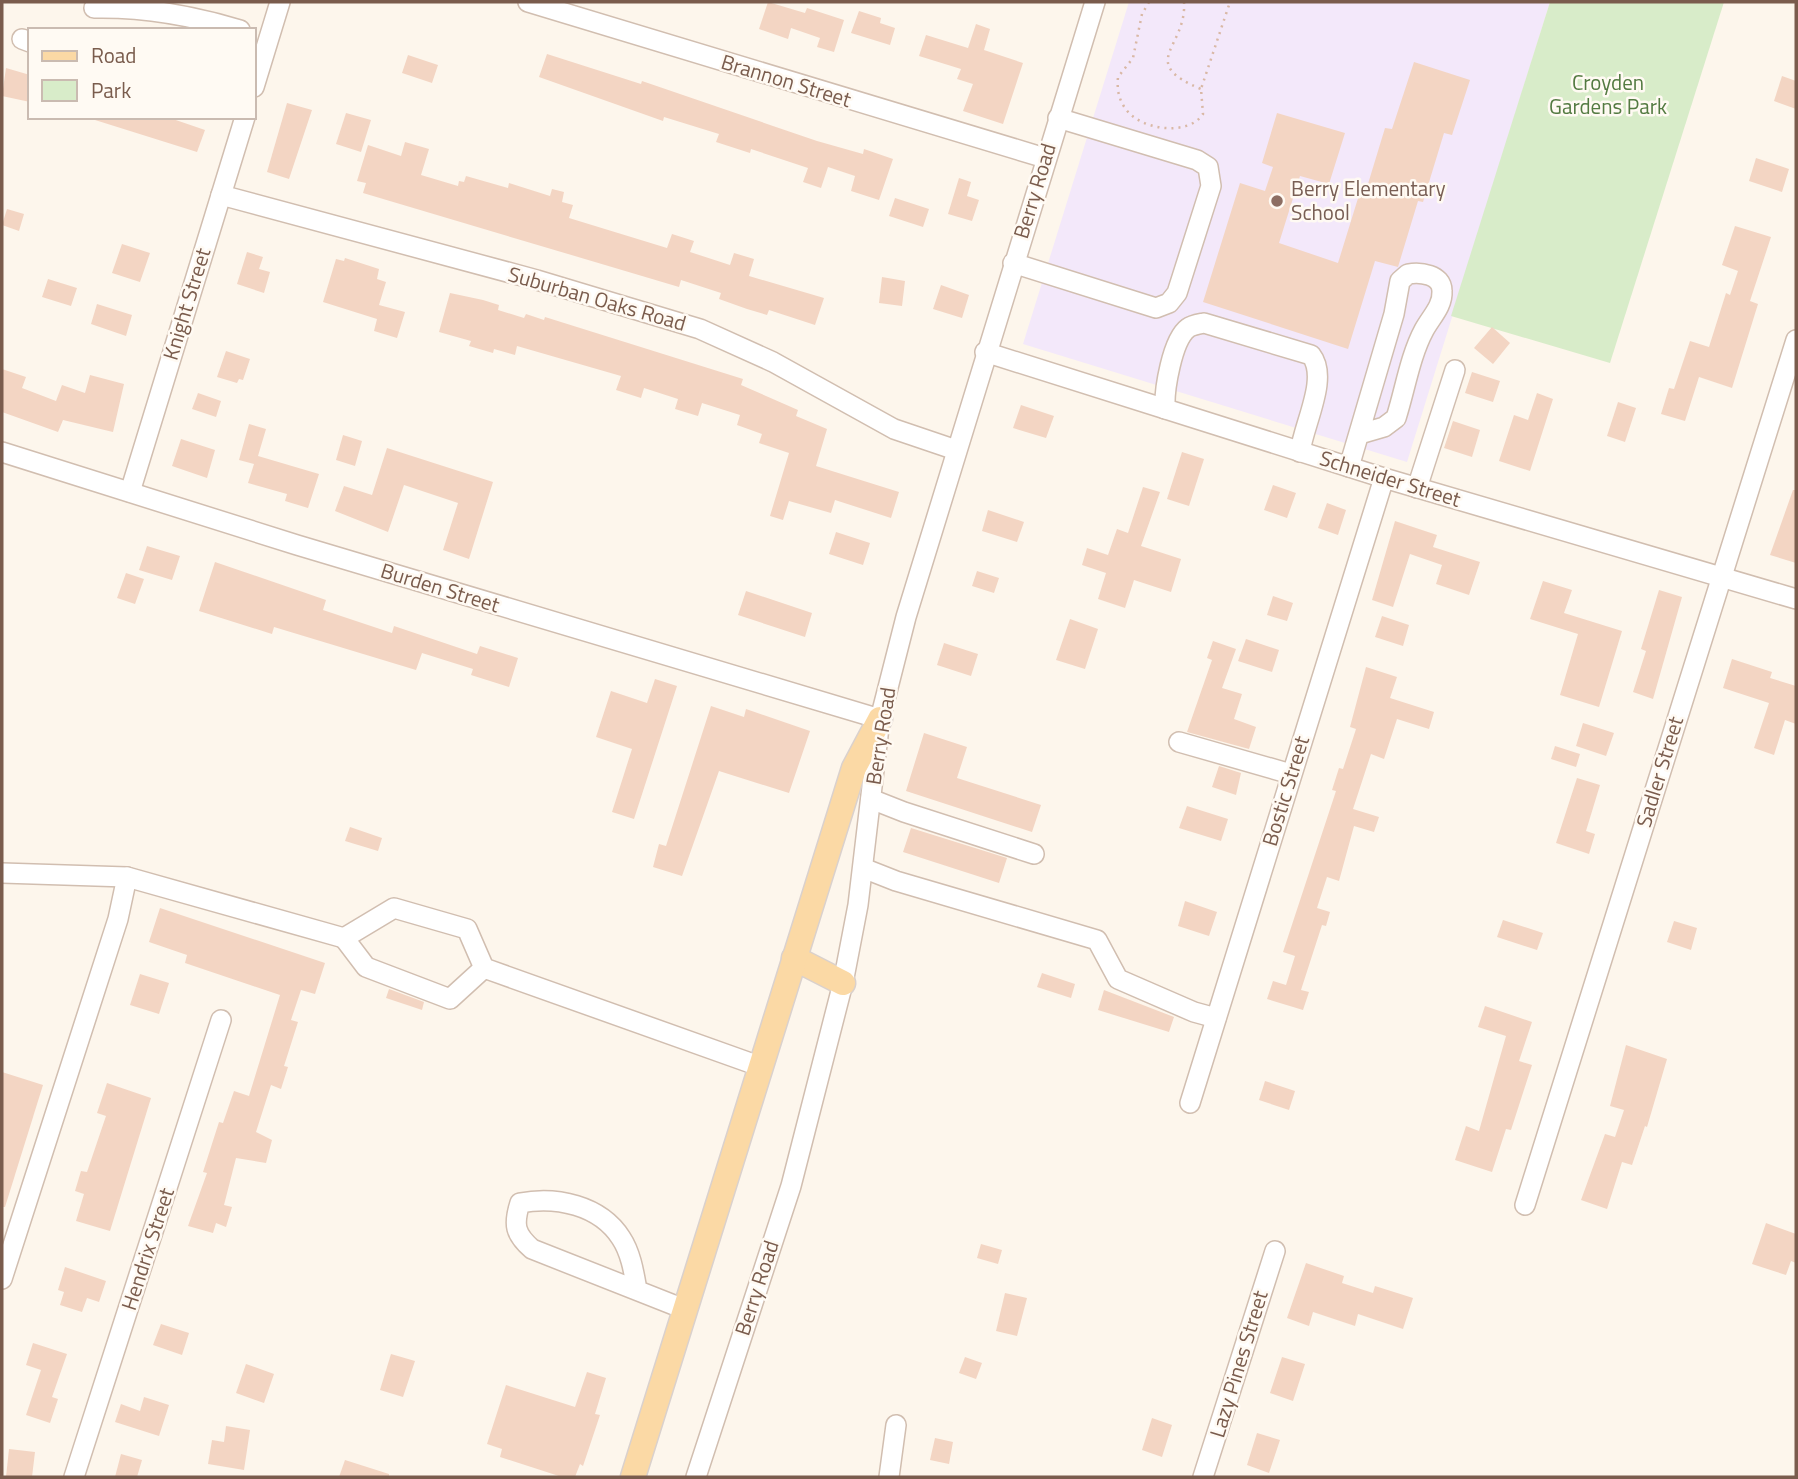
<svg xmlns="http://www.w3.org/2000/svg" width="1798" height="1479" viewBox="0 0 1798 1479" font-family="'Titillium Web',sans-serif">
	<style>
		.education { fill: #f3e8fa }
		.green { fill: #d8ecc9 }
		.building { fill: #f3d5c3 }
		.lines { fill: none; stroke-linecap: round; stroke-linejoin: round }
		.minor-casing { stroke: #d1beb0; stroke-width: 22 }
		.major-casing { stroke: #dad1cd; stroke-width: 27 }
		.path { stroke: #d9b8a5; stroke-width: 2.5; stroke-dasharray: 2 5; stroke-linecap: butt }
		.minor { stroke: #fff; stroke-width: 19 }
		.major { stroke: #fbd9a5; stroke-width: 24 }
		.education-dot { fill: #8d6e63; stroke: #fffaf3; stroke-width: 2.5 }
		.labels { text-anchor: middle; stroke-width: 5; stroke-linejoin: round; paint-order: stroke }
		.street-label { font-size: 21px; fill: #7a5c4d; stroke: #fffaf3 }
		.park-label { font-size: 21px; fill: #537a41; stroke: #fffaf3 }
		.education-label { font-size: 21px; fill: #785e54; stroke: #fffaf3; text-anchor: start }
	</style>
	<rect width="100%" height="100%" fill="#fdf6ec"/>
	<path class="education" d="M1129,2H1550L1407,462L1023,344Z"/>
	<path class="green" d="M1550,2H1724L1610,363L1451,316Z"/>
	<g class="building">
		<path d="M768,2L805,13L807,8L844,20L834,52L817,47L820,38L791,28L788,39L759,29Z"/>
		<path d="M859,11L881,18L880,23L895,28L890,45L851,33Z"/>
		<path d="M976,24L990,29L984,50L1023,63L1003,124L963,111L973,84L957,79L961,69L919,56L926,35L968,48Z"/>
		<path d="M547,54L641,84L642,81L817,141L863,154L864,149L893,159L879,200L851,191L855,176L828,167L821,188L803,182L808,168L751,149L750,153L716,142L719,134L664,117L663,121L539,77Z"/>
		<path d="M408,55L438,65L432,83L402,73Z"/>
		<path d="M1414,62L1470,80L1452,135L1444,133L1423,202L1418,201L1398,267L1375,261L1348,349L1203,302L1240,183L1265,191L1273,167L1262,163L1277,113L1345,133L1329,184L1300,176L1279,243L1338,263L1359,195L1364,197L1385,128L1392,129Z"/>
		<path d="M6,68L30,75V102L2,96Z"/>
		<path d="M1782,76L1796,81V109L1774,101Z"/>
		<path d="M287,103L312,110L289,179L267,172Z"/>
		<path d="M346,113L371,120L361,152L336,144Z"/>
		<path d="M96,117H167L205,130L197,152L95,120Z"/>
		<path d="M405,142L429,149L421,175L458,186L459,181L464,182L466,176L508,188L509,183L550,196L552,189L564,192L562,202L573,205L569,218L667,248L672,234L694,241L690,252L730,265L734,253L754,259L749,276L824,298L815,325L769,310L767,315L747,309L719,299L721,293L681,280L679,287L363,193L366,183L357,181L368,145L401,156Z"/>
		<path d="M1756,158L1789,169L1782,192L1749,181Z"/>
		<path d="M959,178L971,182L967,196L979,200L972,221L948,214Z"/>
		<path d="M895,198L929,209L923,227L889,216Z"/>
		<path d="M7,209L24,214L19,231L2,225Z"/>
		<path d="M1735,226L1771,237L1750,301L1758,304L1732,388L1699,377L1685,421L1661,414L1669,388L1674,389L1690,341L1709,347L1726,293L1730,295L1738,271L1722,265Z"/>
		<path d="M122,244L150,253L140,282L112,273Z"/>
		<path d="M247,252L263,257L259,269L270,272L264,293L237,284Z"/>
		<path d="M345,258L379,269L377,279L386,282L379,305L405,312L397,338L374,331L377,319L323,302L336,259L344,261Z"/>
		<path d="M882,277L905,281L902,306L879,303Z"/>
		<path d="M48,279L77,288L71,306L42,297Z"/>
		<path d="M941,285L969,295L962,318L933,309Z"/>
		<path d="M450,293L483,300L499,305L498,310L524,318L526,314L544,320L545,317L743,379L741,385L798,410L796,416L827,429L816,466L899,492L891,518L835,500L831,513L789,501L783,520L770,516L789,453L759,443L762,434L737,425L740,415L702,403L698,416L675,409L678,399L644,388L641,398L616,390L621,376L517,346L515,355L494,349L493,353L469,346L471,341L439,332Z"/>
		<path d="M97,304L132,315L126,336L91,324Z"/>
		<path d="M1492,327L1510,343L1493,364L1474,348Z"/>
		<path d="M226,351L250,359L243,380L239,379L237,383L217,377Z"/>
		<path d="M2,369L26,377L22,388L56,401L62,385L85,393L90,375L124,384L113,432L63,420L58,432L2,412Z"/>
		<path d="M1472,372L1500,381L1493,402L1465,393Z"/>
		<path d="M198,393L221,401L216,417L192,409Z"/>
		<path d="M1537,393L1553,399L1530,471L1499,461L1514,415L1528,420Z"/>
		<path d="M1618,402L1636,408L1625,442L1607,436Z"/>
		<path d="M1021,405L1054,416L1046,438L1013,428Z"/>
		<path d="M1453,421L1480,430L1472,457L1444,448Z"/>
		<path d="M249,424L266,429L258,456L319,474L308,508L285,501L287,494L248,483L254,464L239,460Z"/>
		<path d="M343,435L362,441L355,466L336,460Z"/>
		<path d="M181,439L215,450L207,478L172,466Z"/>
		<path d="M387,448L493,482L469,559L443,550L458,503L404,485L388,532L335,511L344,486L372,495Z"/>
		<path d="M1182,452L1204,459L1189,506L1167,499Z"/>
		<path d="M1273,485L1296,493L1287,518L1264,510Z"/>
		<path d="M1143,487L1160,492L1141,546L1181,559L1171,592L1134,580L1125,608L1098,599L1106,573L1082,565L1087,548L1108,555L1117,529L1128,533Z"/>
		<path d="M1793,490H1796V563L1770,555Z"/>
		<path d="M1327,503L1346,510L1338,535L1318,528Z"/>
		<path d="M988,510L1024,522L1017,542L982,531Z"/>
		<path d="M1395,521L1437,535L1433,547L1480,562L1469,595L1436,584L1442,565L1410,554L1393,607L1372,600Z"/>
		<path d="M836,532L870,543L863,565L829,554Z"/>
		<path d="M147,546L180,556L172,580L139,570Z"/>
		<path d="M215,562L326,600L323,610L392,633L394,626L477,654L480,646L518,658L509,687L471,675L473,669L422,653L416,670L274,627L272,634L199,611Z"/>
		<path d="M977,571L999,578L994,593L972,586Z"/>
		<path d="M126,573L144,579L135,604L117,598Z"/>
		<path d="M1543,581L1572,590L1564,613L1622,631L1599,707L1560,695L1578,634L1530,619Z"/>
		<path d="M1659,590L1682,597L1653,699L1633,692L1646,651L1641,649Z"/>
		<path d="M746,591L812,613L805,637L738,615Z"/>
		<path d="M1273,596L1293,603L1287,621L1267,615Z"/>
		<path d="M1382,616L1409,625L1403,646L1375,637Z"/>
		<path d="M1070,619L1098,629L1085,669L1056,660Z"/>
		<path d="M1246,639L1279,650L1272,672L1238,661Z"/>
		<path d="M1213,641L1236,649L1222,688L1242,694L1234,719L1256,727L1249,749L1187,732L1212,660L1207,658Z"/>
		<path d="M944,643L978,654L971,676L937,665Z"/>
		<path d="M1732,659L1772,672L1770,678L1796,686V724L1785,720L1774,755L1754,748L1769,703L1723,688Z"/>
		<path d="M1366,667L1397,677L1390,698L1434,712L1429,729L1397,719L1384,759L1371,754L1353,809L1379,817L1374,832L1354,826L1339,881L1327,877L1317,908L1330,912L1326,926L1322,925L1301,990L1309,992L1303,1010L1267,999L1273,981L1286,985L1295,956L1283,952L1336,791L1332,790L1339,768L1343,769L1356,729L1350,727Z"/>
		<path d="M655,679L677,686L634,819L612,812L632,749L596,737L611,691L647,703Z"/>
		<path d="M711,706L744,717L746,709L810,731L789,793L719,771L682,876L653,867L659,844L666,846Z"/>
		<path d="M1583,723L1614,733L1606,756L1576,746Z"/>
		<path d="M924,733L967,747L957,778L1041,805L1032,832L906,791Z"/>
		<path d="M1555,746L1580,754L1576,767L1551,759Z"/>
		<path d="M1219,766L1241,773L1236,795L1212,787Z"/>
		<path d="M1577,778L1600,785L1586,831L1595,834L1589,854L1556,843Z"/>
		<path d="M1187,806L1228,819L1221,841L1179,828Z"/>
		<path d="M350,827L382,838L378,851L345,841Z"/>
		<path d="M911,828L1007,858L999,883L903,852Z"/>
		<path d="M1185,901L1217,912L1209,936L1178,926Z"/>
		<path d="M160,908L325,963L315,994L301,990L291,1020L298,1022L284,1066L288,1067L281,1089L271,1085L256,1132L272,1140L266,1163L236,1158L224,1205L232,1207L226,1227L216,1223L213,1233L188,1226L207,1173L203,1172L219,1122L223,1123L234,1091L249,1096L280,995L185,963L187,955L149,942Z"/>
		<path d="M1503,920L1543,933L1537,950L1497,937Z"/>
		<path d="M1674,921L1697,928L1691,950L1667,942Z"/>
		<path d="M1042,973L1075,984L1071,998L1037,987Z"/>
		<path d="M140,974L169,983L159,1014L130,1005Z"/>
		<path d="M389,989L424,1002L422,1010L386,998Z"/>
		<path d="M1104,990L1174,1017L1169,1032L1098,1010Z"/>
		<path d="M1485,1006L1532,1022L1519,1061L1532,1065L1511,1130L1506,1129L1492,1172L1455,1160L1466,1126L1479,1131L1506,1036L1478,1027Z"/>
		<path d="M1626,1045L1667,1059L1647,1127L1645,1126L1632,1165L1622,1162L1607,1209L1581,1200L1605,1134L1615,1137L1624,1110L1610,1106Z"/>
		<path d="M2,1072L43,1085L5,1207H2Z"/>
		<path d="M1265,1081L1295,1091L1289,1110L1259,1100Z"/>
		<path d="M107,1083L151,1098L110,1231L76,1221L84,1194L75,1191L81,1171L87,1172L106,1116L97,1113Z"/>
		<path d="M1766,1223L1796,1234V1263L1791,1261L1786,1275L1752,1264Z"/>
		<path d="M981,1244L1002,1250L998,1264L977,1258Z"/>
		<path d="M1306,1263L1344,1276L1342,1283L1373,1293L1375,1286L1413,1298L1403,1329L1358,1314L1355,1326L1313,1312L1309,1326L1287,1318Z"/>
		<path d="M65,1267L106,1281L99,1302L87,1298L82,1312L60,1305L64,1292L58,1290Z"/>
		<path d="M1005,1293L1027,1298L1017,1336L996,1331Z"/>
		<path d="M161,1324L189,1333L182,1355L153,1345Z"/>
		<path d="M33,1343L67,1354L52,1397L58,1399L50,1423L26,1415L41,1370L26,1365Z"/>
		<path d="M391,1354L415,1361L403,1397L380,1390Z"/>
		<path d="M965,1357L982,1363L976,1379L959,1373Z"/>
		<path d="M1282,1357L1305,1364L1293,1401L1270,1393Z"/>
		<path d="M246,1364L274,1374L264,1403L236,1393Z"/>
		<path d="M587,1372L606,1378L595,1414L600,1415L583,1466L580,1464L575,1477H562L500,1457L502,1449L487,1444L506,1385L575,1407Z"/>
		<path d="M144,1397L169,1405L159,1436L115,1422L121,1404L140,1411Z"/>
		<path d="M1152,1418L1172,1425L1162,1457L1142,1450Z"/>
		<path d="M226,1426L250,1430L244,1470L208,1464L212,1440L224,1442Z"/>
		<path d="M1257,1433L1280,1440L1269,1473L1247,1465Z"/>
		<path d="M935,1438L953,1442L949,1464L930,1460Z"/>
		<path d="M9,1449L35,1452L32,1477H6Z"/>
		<path d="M121,1454L142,1460L137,1477H115Z"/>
		<path d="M345,1460L389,1474V1477H339Z"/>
	</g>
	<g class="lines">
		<g class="minor-casing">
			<g id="minor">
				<path d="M528,2L1045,158"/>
				<path d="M94,8C143,7 194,16 240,30"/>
				<path d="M22,39L30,42"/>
				<path d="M254,87L280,2"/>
				<path d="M221,195L537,280L700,329L773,362L894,429L956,450"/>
				<path d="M1013,263L1156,308L1169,303L1177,293L1211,186L1208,167L1197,160L1058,118"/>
				<path d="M985,352L1384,478L1796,599"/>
				<path d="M1165,409C1164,390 1172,340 1188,328C1192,325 1199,324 1204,323L1311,355C1329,378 1304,423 1300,452"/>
				<path d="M2,452L297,545L880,719"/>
				<path d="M1349,467L1394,314L1400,281L1408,274C1420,272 1442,274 1442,291C1443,306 1431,317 1424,330C1410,356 1405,390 1396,418L1384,427L1360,434"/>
				<path d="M1417,488L1455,370"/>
				<path d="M130,492L245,117"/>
				<path d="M1179,742L1291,774"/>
				<path d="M871,799L904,812L1034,854"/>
				<path d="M863,868L896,881L1097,940L1118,979L1194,1012L1216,1018"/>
				<path d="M2,873L127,877L344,938"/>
				<path d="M484,968L450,999L366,967L344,938L394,908L467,929L484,968L759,1066"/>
				<path d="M1190,1103L1384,478"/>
				<path d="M1525,1205L1796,340"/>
				<path d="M2,1279L118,919L127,877"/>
				<path d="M637,1290C634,1273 631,1253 621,1238C600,1205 556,1196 520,1203C513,1225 515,1234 532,1249L684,1309"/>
				<path d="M74,1477L221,1020"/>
				<path d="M696,1477L791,1186L843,983L858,905L880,719L906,617L1095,2"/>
				<path d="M889,1477L896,1425"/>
				<path d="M1203,1477L1275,1251"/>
			</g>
		</g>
		<g class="major-casing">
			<g id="major">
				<path d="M794,958L843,983"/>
				<path d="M633,1477L854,768L880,719"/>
			</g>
		</g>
		<g class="path">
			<path d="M1149,2L1142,14L1133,58L1118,77C1117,88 1118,98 1125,108C1139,130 1188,137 1203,114L1201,89L1230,2"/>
			<path d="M1184,2C1187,48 1136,62 1201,89"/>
		</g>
		<use href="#minor" class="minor"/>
		<use href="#major" class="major"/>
	</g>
	<circle class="education-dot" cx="1277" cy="201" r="7"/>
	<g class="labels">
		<g class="street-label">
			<text transform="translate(786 81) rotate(17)" y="7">Brannon Street</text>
			<text transform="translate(1035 191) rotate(-73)" y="7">Berry Road</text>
			<text transform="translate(597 299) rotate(16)" y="7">Suburban Oaks Road</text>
			<text transform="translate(187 304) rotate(-73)" y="7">Knight Street</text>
			<text transform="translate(1390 479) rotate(17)" y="7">Schneider Street</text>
			<text transform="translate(440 588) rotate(17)" y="7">Burden Street</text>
			<text transform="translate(881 736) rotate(-81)" y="7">Berry Road</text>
			<text transform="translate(1660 772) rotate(-73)" y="7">Sadler Street</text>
			<text transform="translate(1286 791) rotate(-73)" y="7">Bostic Street</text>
			<text transform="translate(148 1249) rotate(-72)" y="7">Hendrix Street</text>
			<text transform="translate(757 1288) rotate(-72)" y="7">Berry Road</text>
			<text transform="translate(1239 1364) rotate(-73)" y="7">Lazy Pines Street</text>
		</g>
		<g class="park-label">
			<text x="1608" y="90">Croyden<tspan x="1608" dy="24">Gardens Park</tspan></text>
		</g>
		<g class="education-label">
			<text x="1291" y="196">Berry Elementary<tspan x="1291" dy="24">School</tspan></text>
		</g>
	</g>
	<rect width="1798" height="1479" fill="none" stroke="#7a5c4d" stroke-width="7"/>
	<rect x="28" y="28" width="228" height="91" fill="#fffaf3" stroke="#cabbb1" stroke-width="2"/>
	<rect x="42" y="51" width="35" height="10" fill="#fbd9a5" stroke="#cabbb1" stroke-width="2"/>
	<text x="91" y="63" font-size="21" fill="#7a5c4d">Road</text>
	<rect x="42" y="80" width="35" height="21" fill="#d8ecc9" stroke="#cabbb1" stroke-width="2"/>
	<text x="91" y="98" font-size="21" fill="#7a5c4d">Park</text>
</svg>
